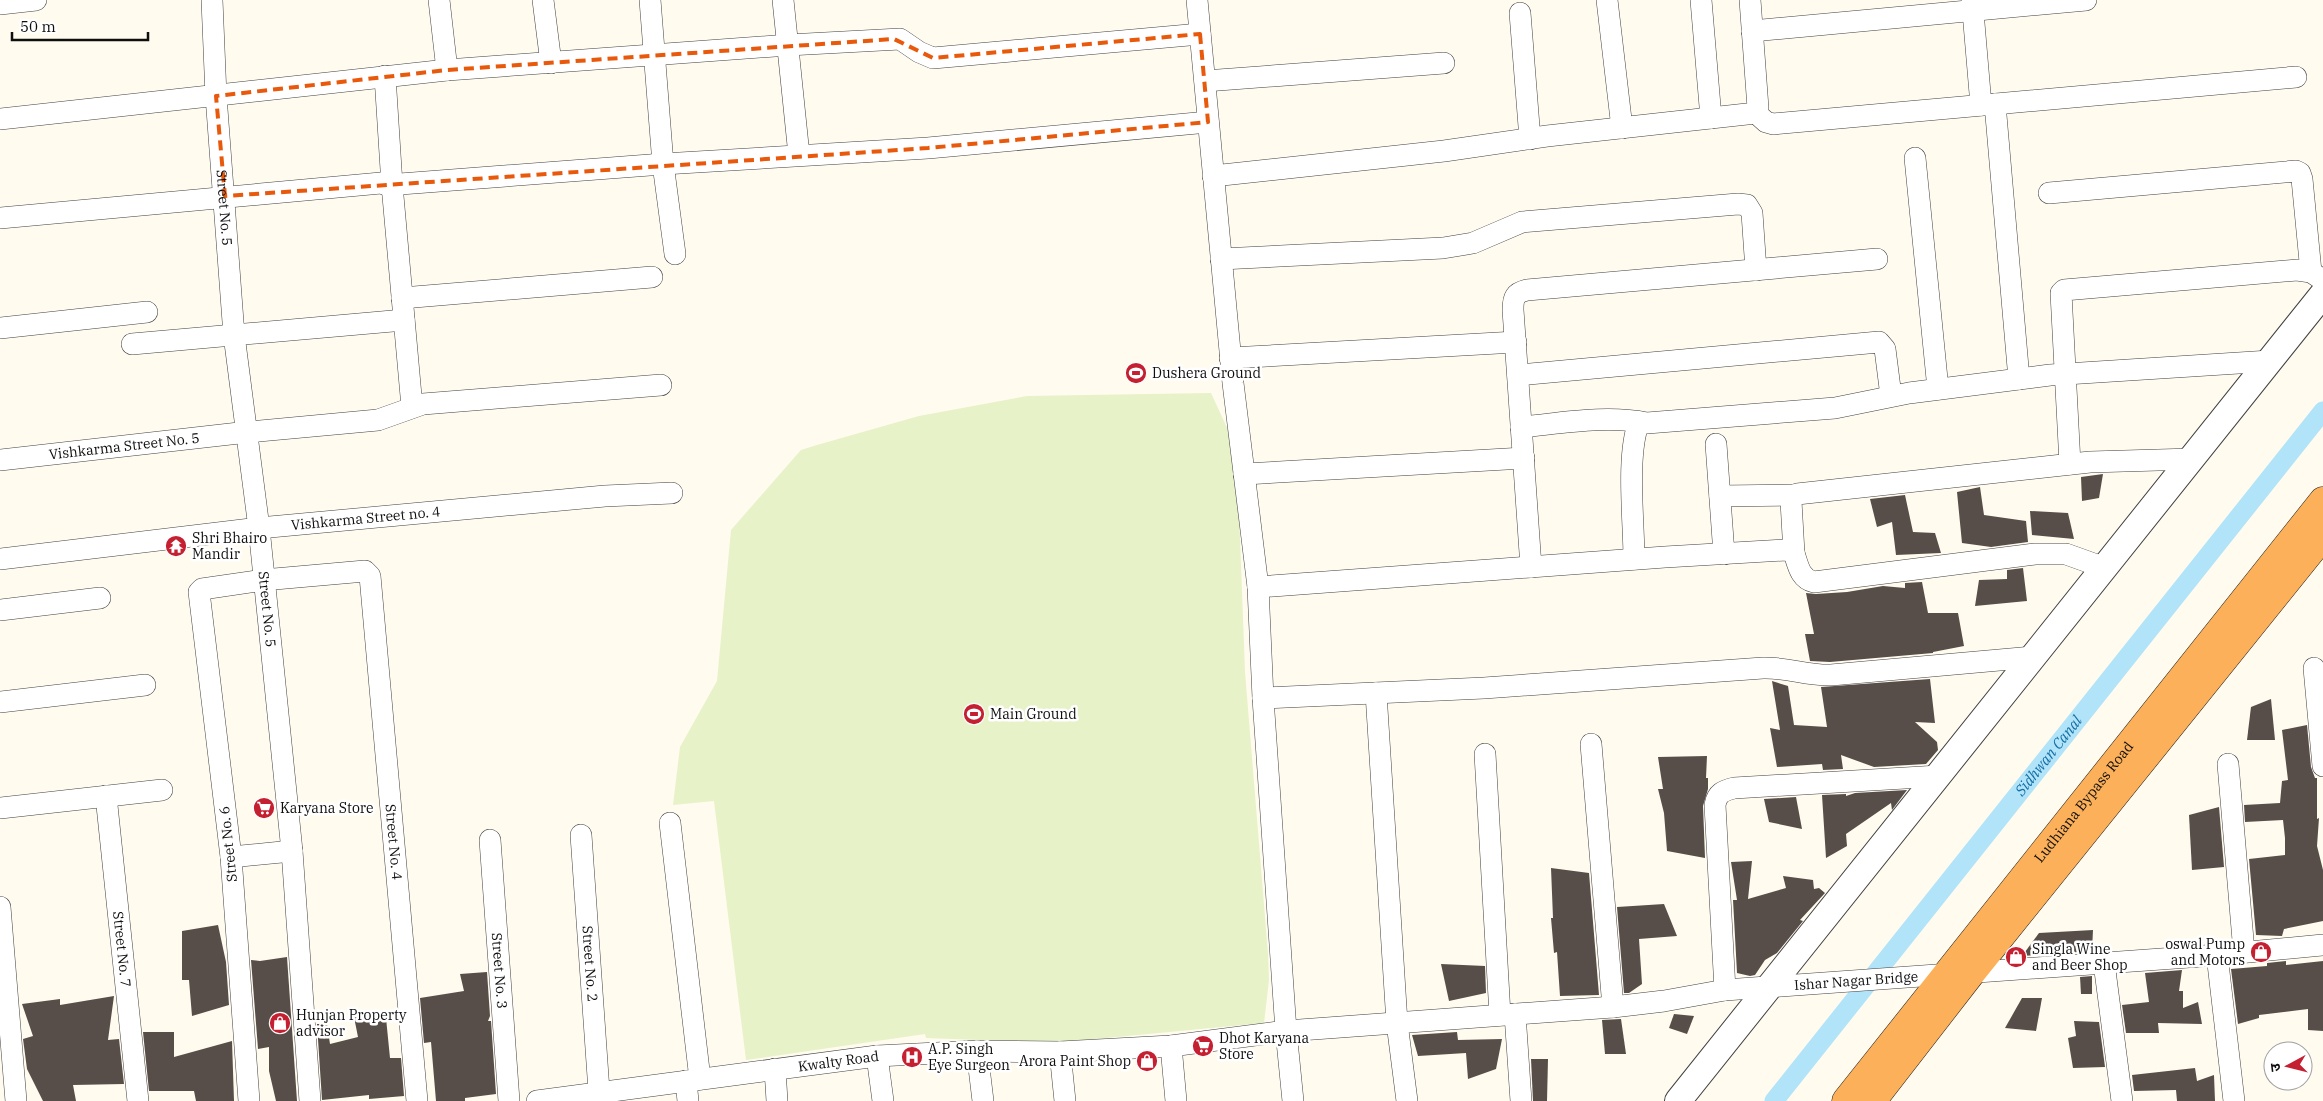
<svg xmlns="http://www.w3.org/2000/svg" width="2323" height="1101" viewBox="0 0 2323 1101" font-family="'IBM Plex Serif','Noto Sans Devanagari',serif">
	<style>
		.pitch { fill: #e7f2c9 }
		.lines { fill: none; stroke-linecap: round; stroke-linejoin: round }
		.canal { stroke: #b1e3f9; stroke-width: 19 }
		.building { fill: #574e4a }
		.minor-casing { stroke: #414141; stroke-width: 22 }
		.tertiary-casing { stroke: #414141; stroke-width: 28 }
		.trunk-casing { stroke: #1f1f1f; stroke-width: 29 }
		.minor { stroke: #fff; stroke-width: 21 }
		.tertiary { stroke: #fff; stroke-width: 26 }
		.trunk { stroke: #fcb059; stroke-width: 28 }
		.marked { fill: none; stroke: #e8590c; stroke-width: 4; stroke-dasharray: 10 6; stroke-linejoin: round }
		.labels { text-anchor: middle; stroke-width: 5; stroke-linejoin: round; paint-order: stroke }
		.street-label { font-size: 14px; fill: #0e0e0e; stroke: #fff }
		.poi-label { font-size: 14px; fill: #0e0e0e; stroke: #fff; text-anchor: start }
		.water-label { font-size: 15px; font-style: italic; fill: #126fa6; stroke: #fff }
	</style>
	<rect width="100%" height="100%" fill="#fffbef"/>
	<path class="pitch" d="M1211,393L1229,432L1239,512L1245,672L1268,954L1269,980L1264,1023L1053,1043L926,1038L925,1034L746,1060L714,801L673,805L680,747L717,681L731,530L801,450L817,445L919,416L1027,396Z"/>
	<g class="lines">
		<path class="canal" id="s1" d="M1774,1101L2323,411"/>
	</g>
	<g class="building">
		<path d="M2103,474L2099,498L2082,501L2081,477Z"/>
		<path d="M1980,487L1984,515L2026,521L2028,542L1991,547L1962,543L1957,492Z"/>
		<path d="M1905,495L1913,532L1935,533L1941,553L1896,555L1892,522L1877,527L1870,499Z"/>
		<path d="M2030,511L2068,513L2074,539L2032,535Z"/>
		<path d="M2023,568L2027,601L1975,606L1979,580L2007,579V570Z"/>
		<path d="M1922,582L1928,613H1958L1964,646L1933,652V653L1830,662L1810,661L1805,634H1814L1806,593L1816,594L1847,592L1883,586L1905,588V583Z"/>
		<path d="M1930,679L1935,723L1915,722L1937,742L1938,750L1926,764L1874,767L1841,755L1843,769L1823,770L1822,764L1777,767L1770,728L1780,730L1772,681L1788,686L1794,725L1827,727L1821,687Z"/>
		<path d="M2271,699L2275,740H2247L2251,707Z"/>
		<path d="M2307,725L2311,767L2315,778H2317V819L2319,818L2317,846L2323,870V921L2284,929L2282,936L2256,935L2249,859L2285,855V838L2283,820L2245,822L2244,805L2280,803L2282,781L2288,780L2282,730Z"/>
		<path d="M1707,756L1706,778H1708V789L1703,806L1705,858L1667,851L1664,813L1658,789H1663L1658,757Z"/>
		<path d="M1907,790L1892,810L1891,803L1846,834L1847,846L1826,858L1822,795L1846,794V796L1855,793Z"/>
		<path d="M1796,797L1802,829L1769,822L1764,799Z"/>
		<path d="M2219,807L2224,867L2192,870L2189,815Z"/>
		<path d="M1752,861L1748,899L1786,888L1783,876L1813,880L1814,889L1819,888L1825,893L1800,920L1803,921L1777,953L1765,960L1755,975L1750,976L1737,973L1733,900H1737L1731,862Z"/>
		<path d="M1551,868L1589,873L1599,995L1560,996L1557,952L1554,953L1551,918H1553Z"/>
		<path d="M1664,904L1677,936L1639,939L1642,984L1629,993H1624L1617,907Z"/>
		<path d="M218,925L226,962L229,1005L192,1016L189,980H182V931Z"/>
		<path d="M2093,930L2092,951L2022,956L2039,933Z"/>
		<path d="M287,957L297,1101H276L269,1071V1047L258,1049L251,960L260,961Z"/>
		<path d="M2286,961V965L2323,961V1031L2308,1030V1009L2259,1015V1018L2238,1024L2231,969L2267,966V963Z"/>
		<path d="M1441,964L1485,966L1486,993L1449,1001Z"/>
		<path d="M2182,970L2179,991H2183V1008L2198,1002L2202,1024L2158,1023L2159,1033H2126L2122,1005L2149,1002L2145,973Z"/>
		<path d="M487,972L490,1016L488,1021H491L496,1094L465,1098V1101H436L431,1042L424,1043L420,998L464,991L460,974Z"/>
		<path d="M2092,976V994H2081L2080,977Z"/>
		<path d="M114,996L108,1040L119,1039L124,1084L73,1085L76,1101H43L27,1069L23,1039L33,1036L22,1004L60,999V1005Z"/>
		<path d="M2022,998H2042L2036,1031L2005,1028Z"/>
		<path d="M1674,1014L1694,1016L1687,1034L1669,1028Z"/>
		<path d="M354,1017L386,1018L390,1058H401L404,1096L369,1099V1095L322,1100L317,1024H327L330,1044L358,1037Z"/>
		<path d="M1621,1019L1626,1054H1605L1602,1020Z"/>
		<path d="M2074,1021L2099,1022L2105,1067L2073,1068L2068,1038L2076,1036Z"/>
		<path d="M143,1032H174V1057L232,1041L234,1101H196L194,1091H149Z"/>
		<path d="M1457,1032L1458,1040L1502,1039L1496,1069L1468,1079L1466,1053L1418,1056L1412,1035Z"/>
		<path d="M1531,1059H1548L1547,1101H1533Z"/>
		<path d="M2195,1068L2197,1081L2214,1075L2215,1101H2177L2176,1090L2134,1091L2132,1075Z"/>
	</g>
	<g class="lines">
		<g class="minor-casing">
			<g id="minor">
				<path id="s2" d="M212,0L216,96L234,335L259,528L292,851L310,1101"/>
				<path d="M439,0L447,70"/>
				<path d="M543,0L551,63"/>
				<path d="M650,0L663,164L675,254"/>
				<path d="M783,0L799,155"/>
				<path d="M1197,0L1233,383L1258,587L1263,698L1286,1031L1293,1101"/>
				<path d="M1607,0L1622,128"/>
				<path d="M1701,0L1711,118"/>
				<path d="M1972,0L1981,105"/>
				<path d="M0,4L36,0"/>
				<path d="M1520,13L1530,139"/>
				<path d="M1752,31L2086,0"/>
				<path d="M385,76L392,185L412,407"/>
				<path d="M1205,81L1444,63"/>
				<path d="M1995,104L2019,379"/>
				<path d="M1756,113L1766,122L1773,124L2296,77"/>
				<path d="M0,119L447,70L788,45L900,39L919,52L933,58L1200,34"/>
				<path d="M1915,158L1938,389"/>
				<path d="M1213,176L1444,151L1547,136L1756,113L1758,108L1750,0"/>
				<path d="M2049,193L2296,171L2300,173L2302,179L2311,272"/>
				<path d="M0,218L381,183L387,185L663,164L928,148L1208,122"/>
				<path d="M1221,259L1443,248L1473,243L1522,222L1738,204L1747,205L1752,213L1756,270"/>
				<path d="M402,298L652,277"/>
				<path d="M0,328L147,312"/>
				<path d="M132,344L404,320"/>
				<path d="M1230,358L1516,342"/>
				<path d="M1518,375L1879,342L1885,349L1891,396"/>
				<path d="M1521,427C1563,423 1606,415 1647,423L1835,408L1909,393L2050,375L2270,361"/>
				<path d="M1716,444L1724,554"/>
				<path id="s3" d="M0,460L248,432L378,420L423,404L661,385"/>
				<path d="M2070,464L2061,293L2064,290L2297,270L2311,272L2323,280"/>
				<path d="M1244,474L1524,458"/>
				<path d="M1720,496L1794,495"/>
				<path d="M1794,553L1791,501L1797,494L2090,462L2192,459"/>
				<path id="s4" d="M0,559L259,528L605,496L672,493"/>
				<path d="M1634,559C1634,522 1626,455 1639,422"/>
				<path d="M1531,567L1513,310C1513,297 1515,293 1527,290L1877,259"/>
				<path d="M1258,587L1665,557L1786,550L1794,553C1798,565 1800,579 1814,582L2035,554H2066L2105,568"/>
				<path d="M0,610L100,598"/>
				<path d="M2314,668L2323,766"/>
				<path d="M1376,693L1397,1023L1407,1101"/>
				<path d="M1263,698L1484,688L1763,668C1786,667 1808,676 1831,675L2033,657"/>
				<path d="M0,702L145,685"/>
				<path d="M1591,744L1613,1007"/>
				<path d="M1485,754L1500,1015"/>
				<path d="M2228,764L2244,952"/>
				<path id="s5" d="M106,796L138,1101"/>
				<path d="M0,808L162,790"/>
				<path d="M670,823L700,1079"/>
				<path id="s6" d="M581,835L599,1091"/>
				<path id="s7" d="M490,840L509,1101"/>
				<path d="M231,857L292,851"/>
				<path d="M0,907L16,1101"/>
				<path d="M2217,955L2234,1101"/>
				<path d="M2104,963L2122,1101"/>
				<path d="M1725,990L1715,805C1717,793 1723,791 1734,788L1939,776"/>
				<path d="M1515,1014L1521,1101"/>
				<path d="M1171,1046L1176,1101"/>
				<path d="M977,1051L983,1101"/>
				<path d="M1060,1052L1065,1101"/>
				<path d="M877,1056L883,1101"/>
				<path d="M775,1069L777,1101"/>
				<path d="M686,1081L688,1101"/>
				<path id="s8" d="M249,1101L231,857L199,592L202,589L263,580L365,571L370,576L417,1101"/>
				<path id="s9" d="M537,1101L877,1056L977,1051L1060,1052L1171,1046L1286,1031L1613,1007L1664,1001L1725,990L2217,955L2323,945"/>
			</g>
		</g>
		<g class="tertiary-casing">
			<path id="tertiary" d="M1678,1101L2323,294"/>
		</g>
		<g class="trunk-casing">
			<g id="trunk">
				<path id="s10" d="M1846,1101L2323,501"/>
				<path d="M1872,1101L1972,972L2323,536"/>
			</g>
		</g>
		<use href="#minor" class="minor"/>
		<use href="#tertiary" class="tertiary"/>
		<use href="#trunk" class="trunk"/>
	</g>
	<path class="marked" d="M1200,34L1208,122L928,148L225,196L216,96L447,70L894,39L933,58Z"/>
	<defs>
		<g id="stadium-disc" transform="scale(1.125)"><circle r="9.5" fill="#c42032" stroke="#fff"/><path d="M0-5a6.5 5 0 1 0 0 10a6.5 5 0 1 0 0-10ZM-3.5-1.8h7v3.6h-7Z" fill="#fff"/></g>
		<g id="temple-disc" transform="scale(1.125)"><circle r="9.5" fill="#c42032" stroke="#fff"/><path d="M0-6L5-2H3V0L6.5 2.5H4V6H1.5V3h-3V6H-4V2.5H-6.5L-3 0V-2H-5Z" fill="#fff"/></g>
		<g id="supermarket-disc" transform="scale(1.125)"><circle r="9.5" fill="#c42032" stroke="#fff"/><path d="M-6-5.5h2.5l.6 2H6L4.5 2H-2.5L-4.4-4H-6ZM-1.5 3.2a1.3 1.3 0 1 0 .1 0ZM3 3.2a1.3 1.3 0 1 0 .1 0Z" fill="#fff"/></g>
		<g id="shop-disc" transform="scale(1.125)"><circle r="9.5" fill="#c42032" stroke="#fff"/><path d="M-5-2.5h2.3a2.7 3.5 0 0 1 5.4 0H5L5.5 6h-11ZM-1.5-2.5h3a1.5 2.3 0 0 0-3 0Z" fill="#fff"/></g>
		<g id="hospital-disc" transform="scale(1.125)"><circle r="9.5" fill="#c42032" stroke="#fff"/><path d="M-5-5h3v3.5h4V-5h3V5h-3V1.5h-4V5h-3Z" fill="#fff"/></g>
	</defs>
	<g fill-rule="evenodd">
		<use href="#stadium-disc" x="1136" y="373"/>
		<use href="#temple-disc" x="176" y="546"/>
		<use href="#stadium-disc" x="974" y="714"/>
		<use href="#supermarket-disc" x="264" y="808"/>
		<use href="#shop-disc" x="2261" y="952"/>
		<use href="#shop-disc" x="2016" y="957"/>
		<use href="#shop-disc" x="280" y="1023"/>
		<use href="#supermarket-disc" x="1203" y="1046"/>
		<use href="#hospital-disc" x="912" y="1057"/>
		<use href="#shop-disc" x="1147" y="1061"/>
	</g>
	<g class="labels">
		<g class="street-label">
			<text dy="5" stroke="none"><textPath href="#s2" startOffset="208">Street No. 5</textPath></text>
			<text dy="5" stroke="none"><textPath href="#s3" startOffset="125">Vishkarma Street No. 5</textPath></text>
			<text dy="5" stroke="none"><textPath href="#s4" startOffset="368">Vishkarma Street no. 4</textPath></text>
			<text dy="5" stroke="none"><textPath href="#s2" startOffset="612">Street No. 5</textPath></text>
			<text dy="5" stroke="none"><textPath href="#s10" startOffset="382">Ludhiana Bypass Road</textPath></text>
			<text dy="5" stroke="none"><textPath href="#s8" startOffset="954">Street No. 4</textPath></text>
			<text transform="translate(228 844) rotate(-96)" y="5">Street No. 6</text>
			<text dy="5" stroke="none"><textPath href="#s5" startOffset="154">Street No. 7</textPath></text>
			<text dy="5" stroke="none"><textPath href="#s6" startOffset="129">Street No. 2</textPath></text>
			<text dy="5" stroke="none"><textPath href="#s7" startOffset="131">Street No. 3</textPath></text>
			<text dy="5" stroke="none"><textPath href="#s9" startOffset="1326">Ishar Nagar Bridge</textPath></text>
			<text dy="5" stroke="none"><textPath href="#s9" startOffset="304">Kwalty Road</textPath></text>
		</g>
		<g class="poi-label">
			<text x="1152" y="378">Dushera Ground</text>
			<text x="192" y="543">Shri Bhairo<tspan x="192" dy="16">Mandir</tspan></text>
			<text x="990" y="719">Main Ground</text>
			<text x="280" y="813">Karyana Store</text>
			<text x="2245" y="949" text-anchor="end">oswal Pump<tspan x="2245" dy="16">and Motors</tspan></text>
			<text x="2032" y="954">Singla Wine<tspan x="2032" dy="16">and Beer Shop</tspan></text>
			<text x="296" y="1020">Hunjan Property<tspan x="296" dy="16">advisor</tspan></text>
			<text x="1219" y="1043">Dhot Karyana<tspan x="1219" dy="16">Store</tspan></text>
			<text x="928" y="1054">A.P. Singh<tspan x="928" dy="16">Eye Surgeon</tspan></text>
			<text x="1131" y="1066" text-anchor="end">Arora Paint Shop</text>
		</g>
		<g class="water-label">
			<text dy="5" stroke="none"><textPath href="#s1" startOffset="441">Sidhwan Canal</textPath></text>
		</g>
	</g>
	<g transform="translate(2288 1066) rotate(263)"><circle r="24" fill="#ffffff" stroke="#9f9f9f"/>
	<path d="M0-4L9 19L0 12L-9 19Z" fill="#c42032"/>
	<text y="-8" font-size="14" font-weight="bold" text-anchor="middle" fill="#0e0e0e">उ</text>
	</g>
	<path d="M12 32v8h136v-8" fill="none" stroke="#0e0e0e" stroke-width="2.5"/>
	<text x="20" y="32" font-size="15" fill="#0e0e0e" stroke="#ffffff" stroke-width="4" paint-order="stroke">50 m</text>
</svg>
